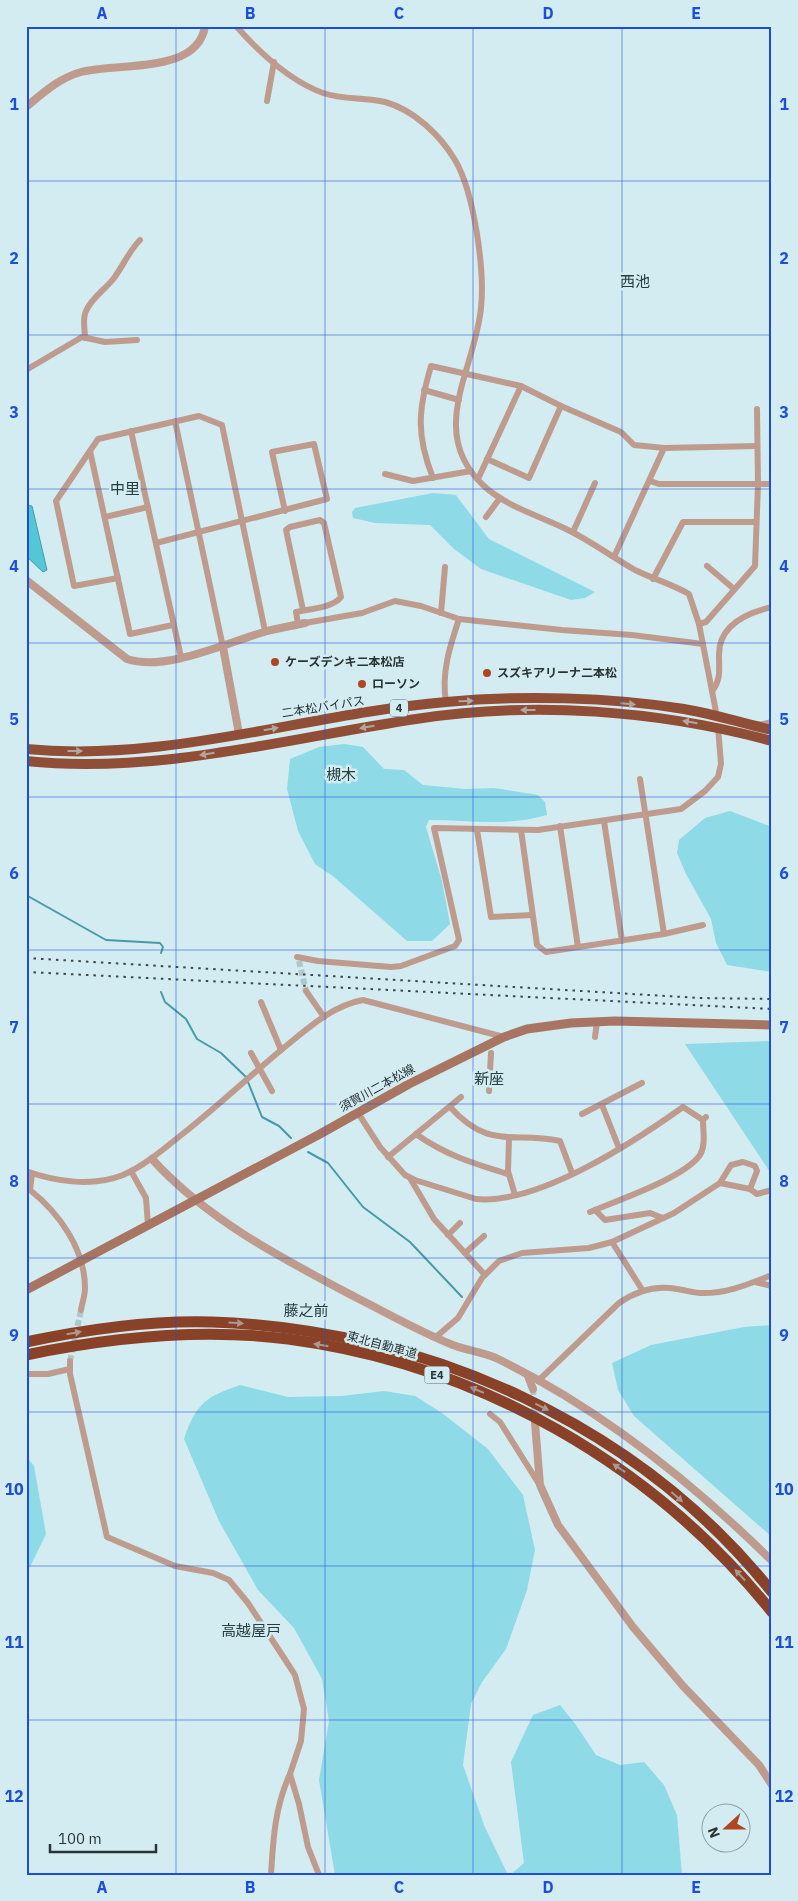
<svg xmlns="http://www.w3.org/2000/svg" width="798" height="1901" viewBox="0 0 798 1901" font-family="'IBM Plex Sans','Noto Sans JP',sans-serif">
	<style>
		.green { fill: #8fdae7 }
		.water { fill: #55c6d7; stroke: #489aa6 }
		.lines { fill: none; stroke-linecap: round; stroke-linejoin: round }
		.stream { stroke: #489aa6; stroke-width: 2 }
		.minor-tunnel { stroke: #b0c7cb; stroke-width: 6; stroke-dasharray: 6 3; stroke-linecap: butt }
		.minor { stroke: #bf9b8e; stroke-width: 6 }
		.tertiary { stroke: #bf9b8e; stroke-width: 8 }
		.secondary { stroke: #a97563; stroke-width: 9 }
		.trunk { stroke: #904e36; stroke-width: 10 }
		.motorway { stroke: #894228; stroke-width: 11 }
		.rail { stroke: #3b4749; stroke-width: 2; stroke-dasharray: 2.5 5; stroke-linecap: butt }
		.oneway { fill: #b4a59d }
		.oneway2 { fill: #ae978c }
		.grid { fill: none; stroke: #1d4ed8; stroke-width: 1; stroke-opacity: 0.55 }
		.poi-dot { fill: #ae471f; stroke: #d2ecf1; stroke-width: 2 }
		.labels { text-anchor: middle; stroke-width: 5; stroke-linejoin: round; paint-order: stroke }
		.shield { fill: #d2ecf1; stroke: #5b6a6d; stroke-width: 1 }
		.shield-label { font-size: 11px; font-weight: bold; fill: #283334 }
		.poi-label { font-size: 12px; font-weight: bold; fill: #283334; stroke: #d2ecf1; text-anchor: start }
		.street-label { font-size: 12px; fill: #283334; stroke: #d2ecf1 }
		.quarter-label { font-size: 15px; fill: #263d40; stroke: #d2ecf1 }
		.neatline { fill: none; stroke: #1d4ed8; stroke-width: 2 }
		.grid-label { font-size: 16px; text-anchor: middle; font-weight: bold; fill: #1d4ed8 }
	</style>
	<rect width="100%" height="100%" fill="#d2ecf1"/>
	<g class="green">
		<path d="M433,493L456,495L489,539L595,592L585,598L571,600L481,569L454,549L430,525L375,523L353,518L352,512L355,508Z"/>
		<path d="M344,744L363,747L384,769L404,770L423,785L465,789L494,788L538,795L545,802L547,815C506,827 471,820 429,820L426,827L442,881L450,924L432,941H407L334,877L315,864L298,831L287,789L290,759L319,747Z"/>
		<path d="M730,811L772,827V972L727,965L716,943L711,919L686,874L677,853L679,840L705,818Z"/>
		<path d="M772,1041V1175L685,1044Z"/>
		<path d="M772,1325V1537L634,1416L618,1390L612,1363L651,1345L744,1327Z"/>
		<path d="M240,1385L288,1397L342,1396L384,1391L415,1396L442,1413L488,1449L523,1495L535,1550L527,1590L506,1649L482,1682L471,1704L463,1765L484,1825L508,1875H335L319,1780L329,1721L322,1679L294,1628L258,1590L219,1521L184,1439C196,1403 206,1397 240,1385Z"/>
		<path d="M26,1456L34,1466L46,1534L26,1575Z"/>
		<path d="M560,1705L576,1725L596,1755L620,1765L644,1762L664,1785L677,1815L682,1875H510L524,1863L511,1762L533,1715Z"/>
	</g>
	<path class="water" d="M26,505L32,506L47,570L43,572L26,556Z"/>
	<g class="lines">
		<g class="stream">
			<path d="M26,895L106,940L160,943L163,947L161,953"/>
			<path d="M161,992L165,1002L186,1019L197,1039L221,1053L246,1077L262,1117L279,1126L291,1138"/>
			<path d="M308,1152L328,1163L363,1207L410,1242L462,1297"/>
		</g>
		<g class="minor-tunnel">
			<path d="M299,961L306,991"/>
			<path d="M70,1361L81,1310"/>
			<path d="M533,1389L535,1420"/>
		</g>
		<g class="minor">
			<path d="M236,26C259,52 290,81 323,93C343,100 364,97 385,102C414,110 440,135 455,160C474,192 485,270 481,308C475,370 426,432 484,486C507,507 540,516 566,529C591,541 612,557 635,570C653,579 672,584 689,594L699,624L717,717"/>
			<path d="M267,101L274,62"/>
			<path d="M85,338C85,329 82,319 86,311C92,297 105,290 114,278C123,266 129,251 140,240"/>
			<path d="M26,370L82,337L105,342L137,340"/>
			<path d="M424,390L459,400"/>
			<path d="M175,421L223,647"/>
			<path d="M131,431L181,657"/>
			<path d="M90,451L130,634L173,625"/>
			<path d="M487,459L529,478L561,406"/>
			<path d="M385,474L413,481L471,471"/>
			<path d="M433,478C416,435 418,410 431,366L521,386L561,406L621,432L634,445L664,448L757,446"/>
			<path d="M478,479L521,386"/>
			<path d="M650,481L659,484H772"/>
			<path d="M105,517L148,507"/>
			<path d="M486,517L500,498"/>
			<path d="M573,532L595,483"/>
			<path d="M156,543L327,499L314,444L272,452L285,511"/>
			<path d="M614,557L664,448"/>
			<path d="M707,566L734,589"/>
			<path d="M118,578L74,586L56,501L98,439L199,416L222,425L265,631"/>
			<path d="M653,579L683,522H755"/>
			<path d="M441,613L445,567"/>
			<path d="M305,623L362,613L395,601L421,606L459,619L562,630L632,635L703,644"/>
			<path d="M298,624L296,612C308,609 333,608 341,597L324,523L320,520L290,527L286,530L303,610"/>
			<path d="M699,624L706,622L755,566L758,484L757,409"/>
			<path d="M713,690C721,679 719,669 719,656C718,626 746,613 772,607"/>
			<path d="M446,702C441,673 450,646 459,619"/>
			<path d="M759,725L772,722"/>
			<path d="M604,821L622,941"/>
			<path d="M560,826L578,947"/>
			<path d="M477,830L491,917L532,915"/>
			<path d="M521,830L537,945L546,952L664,934L640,779"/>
			<path d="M664,934L703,925"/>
			<path d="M297,957L318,961L391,967L401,966L455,946L459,940L458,935L434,828L538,830L681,809L705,791L718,777L721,764L718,727"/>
			<path d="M306,991L324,1017"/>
			<path d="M261,1002L281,1050"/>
			<path d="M595,1037L597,1022"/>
			<path d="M251,1053L272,1091"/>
			<path d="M489,1091L491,1053"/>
			<path d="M602,1105L619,1148"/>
			<path d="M450,1107C490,1151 513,1131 560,1141L572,1173"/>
			<path d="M358,1113L380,1147L405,1175L415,1180L476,1199C538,1205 634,1142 683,1107L703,1120"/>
			<path d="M582,1114L642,1083"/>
			<path d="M416,1134C445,1155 475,1164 508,1174"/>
			<path d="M509,1139L508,1171L515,1195"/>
			<path d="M388,1157L461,1097"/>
			<path d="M26,1171C56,1182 93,1187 123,1175C146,1165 166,1147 185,1132C220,1104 252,1074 286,1046C309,1027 334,1005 363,1000L504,1037"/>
			<path d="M131,1171L146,1198L148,1225"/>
			<path d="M32,1174L30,1190C59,1213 85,1249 85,1288C85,1296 82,1303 81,1310"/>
			<path d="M410,1178L434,1219L485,1275"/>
			<path d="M720,1183L731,1165L743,1162L755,1166L757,1171L750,1189"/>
			<path d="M595,1210L605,1220L650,1213L663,1218"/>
			<path d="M590,1212C618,1200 684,1178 700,1155C706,1145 703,1131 703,1120L706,1117"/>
			<path d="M448,1235L460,1223"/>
			<path d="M612,1242L643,1291"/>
			<path d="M465,1253L484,1236"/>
			<path d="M755,1282L772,1286"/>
			<path d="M436,1337L458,1318L482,1278L499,1261L522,1253L589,1248L612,1242L674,1213L720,1183L750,1189L757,1194L772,1190"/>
			<path d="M70,1361V1374L107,1537L175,1566L213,1573L229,1580L248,1603L286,1661L295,1675L304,1709L301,1741L290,1774L299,1804L308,1847L319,1875"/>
			<path d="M26,1374H48L70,1369"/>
			<path d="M538,1381L619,1303C636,1291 656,1285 677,1289C685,1290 693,1293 700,1293C726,1294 749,1284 772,1275"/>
			<path d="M490,1414L500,1422L539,1484"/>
			<path d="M271,1875C273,1840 275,1806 290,1774"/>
		</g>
		<g class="tertiary">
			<path d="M26,107C43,93 59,78 81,72C117,62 198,75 205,26"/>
			<path d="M26,580L127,659C165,672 226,643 264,632C277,628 292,626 305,623"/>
			<path d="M223,647L239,734"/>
			<path d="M152,1159C207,1220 285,1260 357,1298C389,1314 420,1332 453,1345C466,1350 482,1352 496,1358C600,1408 690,1480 772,1561"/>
			<path d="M528,1376L533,1389"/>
			<path d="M535,1423L540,1485L558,1525L633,1627L683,1686L759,1765L772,1785"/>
		</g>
		<path class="secondary" d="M26,1290L320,1134L409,1084L504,1037L527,1029L571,1023L615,1021L772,1025"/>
		<g class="trunk">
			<path d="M26,749C168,763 306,714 446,702C520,695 611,697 684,709C713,714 742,723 772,730"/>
			<path d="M26,761C157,775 288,738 416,719C534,701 657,710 772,741"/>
		</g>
		<g class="motorway">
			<path d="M26,1342C88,1329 149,1320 212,1322C425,1329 638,1424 772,1592"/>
			<path d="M26,1355C112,1337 201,1328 288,1339C478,1364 652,1463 772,1612"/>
		</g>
		<g class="rail">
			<path d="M26,958L700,998L772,999"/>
			<path d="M26,972L772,1009"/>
		</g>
	</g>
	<defs><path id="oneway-solid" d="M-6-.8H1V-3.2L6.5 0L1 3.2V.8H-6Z" transform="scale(1.25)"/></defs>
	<g class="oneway">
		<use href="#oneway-solid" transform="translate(466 701) rotate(-2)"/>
		<use href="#oneway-solid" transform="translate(628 704) rotate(5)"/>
		<use href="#oneway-solid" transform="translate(528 710) rotate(180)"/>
		<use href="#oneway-solid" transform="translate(690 722) rotate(-171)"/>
		<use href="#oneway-solid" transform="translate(367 727) rotate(170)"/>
		<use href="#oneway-solid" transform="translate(271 729) rotate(-10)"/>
		<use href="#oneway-solid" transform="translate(75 751)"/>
		<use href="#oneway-solid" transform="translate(207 754) rotate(171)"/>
	</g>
	<g class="oneway2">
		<use href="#oneway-solid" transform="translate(236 1323) rotate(3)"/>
		<use href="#oneway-solid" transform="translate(74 1333) rotate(-10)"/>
		<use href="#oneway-solid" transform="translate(321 1345) rotate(-171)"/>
		<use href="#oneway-solid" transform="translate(477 1390) rotate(-157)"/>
		<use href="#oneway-solid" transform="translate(542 1407) rotate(26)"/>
		<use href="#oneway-solid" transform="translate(619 1468) rotate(-146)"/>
		<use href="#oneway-solid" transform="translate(677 1497) rotate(41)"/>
		<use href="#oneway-solid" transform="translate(740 1575) rotate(-133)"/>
	</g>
	<path class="grid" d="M176,26V1875M325,26V1875M473,26V1875M622,26V1875M26,181H772M26,335H772M26,489H772M26,643H772M26,797H772M26,950H772M26,1104H772M26,1258H772M26,1412H772M26,1566H772M26,1720H772"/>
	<g class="poi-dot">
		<circle cx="275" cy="662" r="5"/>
		<circle cx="487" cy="673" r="5"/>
		<circle cx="362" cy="684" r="5"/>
	</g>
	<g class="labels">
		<g class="shield">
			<rect x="390" y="699.5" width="18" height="17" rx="4"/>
			<rect x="424.5" y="1366.5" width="25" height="17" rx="4"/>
		</g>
		<g class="shield-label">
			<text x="399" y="712">4</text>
			<text x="437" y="1379">E4</text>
		</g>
		<g class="poi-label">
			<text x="285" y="666">ケーズデンキ二本松店</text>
			<text x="497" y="677">スズキアリーナ二本松</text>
			<text x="372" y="688">ローソン</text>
		</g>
		<g class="street-label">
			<text transform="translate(323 707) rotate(-9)" y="4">二本松バイパス</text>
			<text transform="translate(377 1088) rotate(-29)" y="4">須賀川二本松線</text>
			<text transform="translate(382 1345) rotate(15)" y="4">東北自動車道</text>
		</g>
		<g class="quarter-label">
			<text x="635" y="287">西池</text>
			<text x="125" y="494">中里</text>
			<text x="341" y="780">槻木</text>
			<text x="489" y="1084">新座</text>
			<text x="306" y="1316">藤之前</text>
			<text x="251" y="1636">高越屋戸</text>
		</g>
	</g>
	<rect width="798" height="1901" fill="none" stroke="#d2ecf1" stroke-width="55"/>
	<g transform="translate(726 1828) rotate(249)"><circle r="24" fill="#d2ecf1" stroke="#8ea2a5"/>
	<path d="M0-4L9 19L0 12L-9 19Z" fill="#ae471f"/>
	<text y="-8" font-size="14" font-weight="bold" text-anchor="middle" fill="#283334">N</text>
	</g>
	<path d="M50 1844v8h106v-8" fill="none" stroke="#283334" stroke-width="2.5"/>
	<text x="58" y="1844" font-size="15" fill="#283334" stroke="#d2ecf1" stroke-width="4" paint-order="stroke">100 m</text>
	<rect x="28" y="28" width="742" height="1846" class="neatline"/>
	<g class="grid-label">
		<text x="102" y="19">A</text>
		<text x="250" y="19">B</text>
		<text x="399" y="19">C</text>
		<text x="548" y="19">D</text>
		<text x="696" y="19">E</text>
		<text x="14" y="110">1</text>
		<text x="784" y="110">1</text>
		<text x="14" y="264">2</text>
		<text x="784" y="264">2</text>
		<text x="14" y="418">3</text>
		<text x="784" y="418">3</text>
		<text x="14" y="572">4</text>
		<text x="784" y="572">4</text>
		<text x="14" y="725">5</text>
		<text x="784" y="725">5</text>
		<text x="14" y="879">6</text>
		<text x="784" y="879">6</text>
		<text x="14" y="1033">7</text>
		<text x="784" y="1033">7</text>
		<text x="14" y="1187">8</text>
		<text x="784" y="1187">8</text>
		<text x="14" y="1341">9</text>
		<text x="784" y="1341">9</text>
		<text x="14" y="1495">10</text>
		<text x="784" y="1495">10</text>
		<text x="14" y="1648">11</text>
		<text x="784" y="1648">11</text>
		<text x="14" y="1802">12</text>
		<text x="784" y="1802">12</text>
		<text x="102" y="1893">A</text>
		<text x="250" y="1893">B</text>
		<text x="399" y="1893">C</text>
		<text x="548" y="1893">D</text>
		<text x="696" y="1893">E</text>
	</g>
</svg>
